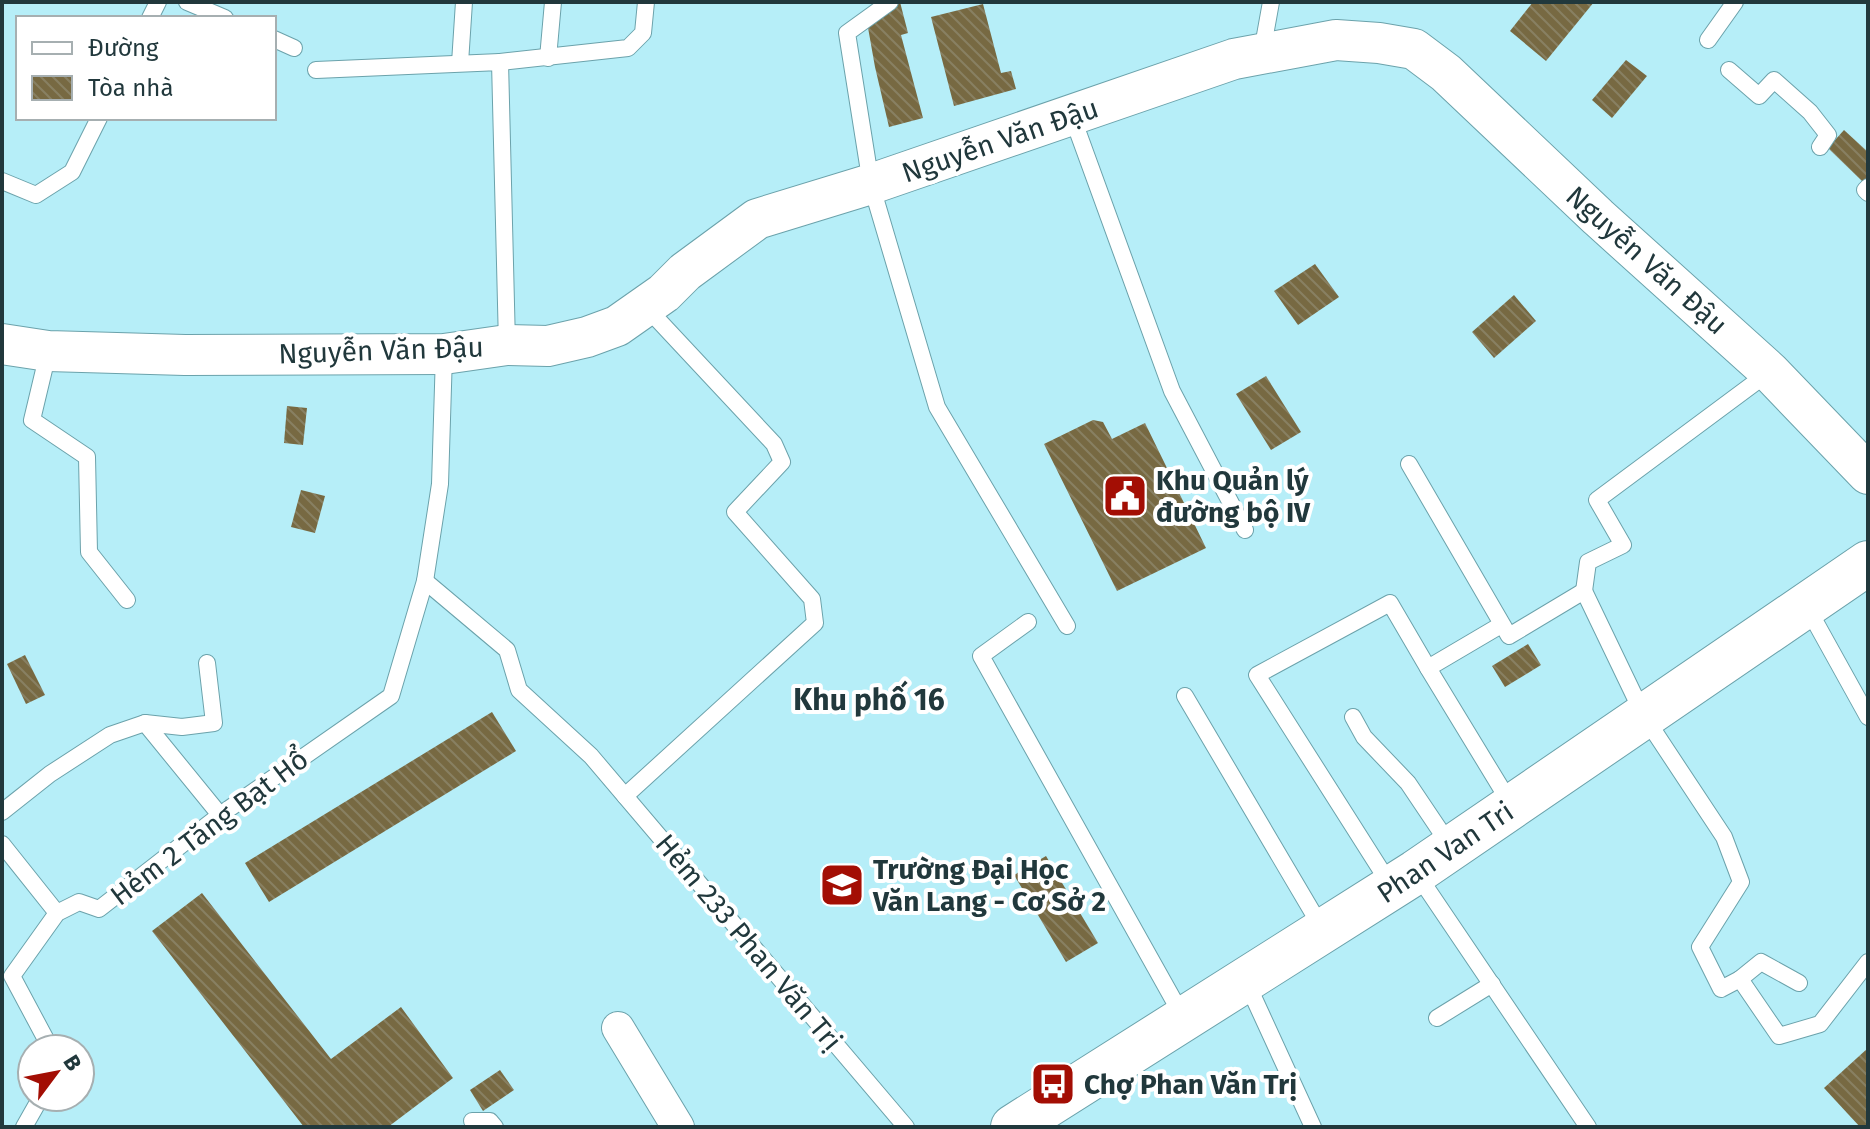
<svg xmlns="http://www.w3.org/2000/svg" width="1870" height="1129" viewBox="0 0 1870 1129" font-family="'Fira Sans',sans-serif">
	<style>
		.building { fill: url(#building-back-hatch) }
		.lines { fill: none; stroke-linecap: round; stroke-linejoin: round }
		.service-casing { stroke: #6ba2ab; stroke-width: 18 }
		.minor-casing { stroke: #6ba2ab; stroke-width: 34 }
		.tertiary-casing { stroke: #6ba2ab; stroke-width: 42 }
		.secondary-casing { stroke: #6ba2ab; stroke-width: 46 }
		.service { stroke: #fff; stroke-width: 16 }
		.minor { stroke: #fff; stroke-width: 32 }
		.tertiary { stroke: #fff; stroke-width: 40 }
		.secondary { stroke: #fff; stroke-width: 44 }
		.labels { text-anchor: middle; stroke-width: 8; stroke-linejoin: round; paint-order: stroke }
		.street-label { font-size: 28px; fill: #21383c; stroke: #fff }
		.poi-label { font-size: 28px; font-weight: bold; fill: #21383c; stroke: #fff; text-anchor: start }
		.neighbourhood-label { font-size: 30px; font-weight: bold; fill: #21383c; stroke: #fff }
	</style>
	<defs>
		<pattern id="building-back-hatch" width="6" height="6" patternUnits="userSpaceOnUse" patternTransform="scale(2)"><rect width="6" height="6" fill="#776942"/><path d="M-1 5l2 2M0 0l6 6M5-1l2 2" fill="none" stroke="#888062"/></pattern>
	</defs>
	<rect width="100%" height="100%" fill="#b6eef8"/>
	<g class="building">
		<path d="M898,2H900L908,33L901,35L923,118L889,127L875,67L867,22Z"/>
		<path d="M1533,2H1594L1546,61L1510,31Z"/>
		<path d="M983,4L1001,73L1011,71L1016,89L954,106L931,17Z"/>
		<path d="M1626,60L1647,76L1612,118L1592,100Z"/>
		<path d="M1844,130L1868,152V179L1864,183L1828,148Z"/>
		<path d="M1315,264L1339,297L1298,325L1274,291Z"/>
		<path d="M1514,295L1536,321L1494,358L1472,332Z"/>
		<path d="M1266,376L1301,432L1271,450L1236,394Z"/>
		<path d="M287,406L307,408L303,445L284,443Z"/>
		<path d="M1093,420L1103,422L1112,439L1145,423L1206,548L1117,591L1044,444Z"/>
		<path d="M301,490L325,496L315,533L291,527Z"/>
		<path d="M1528,644L1541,665L1505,687L1492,666Z"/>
		<path d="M25,655L45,695L26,704L7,664Z"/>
		<path d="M492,712L516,751L269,902L245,863Z"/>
		<path d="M1046,856L1098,943L1066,962L1014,875Z"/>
		<path d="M202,893L331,1059L401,1007L453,1078L388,1127H304L152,931Z"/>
		<path d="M1868,1048V1127H1860L1824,1088Z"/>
		<path d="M500,1070L514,1090L483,1111L470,1090Z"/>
	</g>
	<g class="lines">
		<g class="service-casing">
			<g id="service">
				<path d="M187,2L225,18"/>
				<path d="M890,2L847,33L871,184L937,407L1067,626"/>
				<path d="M150,18L158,2"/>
				<path d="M274,39L294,48"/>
				<path d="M1708,40L1735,2"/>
				<path d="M1262,52L1271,2"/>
				<path d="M548,58L553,2"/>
				<path d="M500,62L628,48L643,33L646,2"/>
				<path d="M460,63L464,2"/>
				<path d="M316,70L500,62L507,344"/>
				<path d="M1729,70L1759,96L1774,80L1810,112L1828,135L1820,147"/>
				<path d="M1072,116L1172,391L1245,530"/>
				<path d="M2,181L36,195L72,172L99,118"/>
				<path d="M1868,187L1865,190L1868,193"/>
				<path d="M48,353L32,420L87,457L89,552L127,600"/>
				<path d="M1409,464L1509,636L1584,591L1644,716L1724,837L1741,882L1700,947L1721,989L1740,979L1779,1036L1820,1024L1868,962"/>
				<path d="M425,581L507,650L519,690L591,756L906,1127"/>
				<path d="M1584,591L1588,562L1623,545L1597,500L1768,373"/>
				<path d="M1807,607L1868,717"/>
				<path d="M1028,622L981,656L1183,1017"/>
				<path d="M1501,625L1428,668L1512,806"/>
				<path d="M1185,696L1323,930"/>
				<path d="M1353,717L1364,737L1408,783L1451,847"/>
				<path d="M145,723L220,815"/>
				<path d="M625,796L815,623L812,599L735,512L782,462L774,444L646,307"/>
				<path d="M2,812L50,774L110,735L145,723L182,727L214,723L207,663"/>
				<path d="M2,844L57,913"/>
				<path d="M1417,874L1588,1127"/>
				<path d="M1391,886L1257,675L1390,603L1428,668"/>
				<path d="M1740,979L1761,962L1799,983"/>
				<path d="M1246,981L1313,1127"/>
				<path d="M1437,1018L1492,984"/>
				<path d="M51,1049L12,976L57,913L79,902L99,909L220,815L391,696L425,581L440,484L444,354"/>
				<path d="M472,1121H490L495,1127"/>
				<path d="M24,1127L41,1097"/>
			</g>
		</g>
		<g class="minor-casing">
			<path id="minor" d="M618,1028L678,1127"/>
		</g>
		<g class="tertiary-casing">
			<path id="tertiary" d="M2,344L48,351L185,355L444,354L507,345L548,346L587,337L617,326L664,293L685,272L757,219L871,184L1234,59L1336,40L1379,43L1414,49L1446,73L1598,217L1770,372L1868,474"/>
		</g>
		<g class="secondary-casing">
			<path id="secondary" d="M1013,1127L1416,872L1868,563"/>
		</g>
		<use href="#service" class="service"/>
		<use href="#minor" class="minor"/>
		<use href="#tertiary" class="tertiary"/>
		<use href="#secondary" class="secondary"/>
	</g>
	<defs>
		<g id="civic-square" transform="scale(2.3)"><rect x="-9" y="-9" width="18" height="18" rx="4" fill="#a30e04" stroke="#fff"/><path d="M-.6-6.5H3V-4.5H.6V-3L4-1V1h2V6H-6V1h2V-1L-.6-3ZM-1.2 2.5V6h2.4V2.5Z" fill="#fff"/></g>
		<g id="university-square" transform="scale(2.3)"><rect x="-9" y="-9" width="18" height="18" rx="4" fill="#a30e04" stroke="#fff"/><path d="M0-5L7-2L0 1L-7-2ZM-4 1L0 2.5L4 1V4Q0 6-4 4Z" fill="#fff"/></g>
		<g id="bus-square" transform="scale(2.3)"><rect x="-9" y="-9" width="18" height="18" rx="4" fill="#a30e04" stroke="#fff"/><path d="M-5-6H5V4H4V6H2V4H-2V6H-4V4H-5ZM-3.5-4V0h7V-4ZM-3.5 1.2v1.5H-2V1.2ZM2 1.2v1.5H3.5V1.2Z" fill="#fff"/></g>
	</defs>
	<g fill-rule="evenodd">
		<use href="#civic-square" x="1125" y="496"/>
		<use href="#university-square" x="842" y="885"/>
		<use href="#bus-square" x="1053" y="1084"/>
	</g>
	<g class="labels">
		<g class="street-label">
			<text transform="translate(1000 140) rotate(-19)" y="10">Nguyễn Văn Đậu</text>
			<text transform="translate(1647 260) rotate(42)" y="10">Nguyễn Văn Đậu</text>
			<text transform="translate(381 350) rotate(-2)" y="10">Nguyễn Văn Đậu</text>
			<text transform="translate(209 827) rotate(-37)" y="10">Hẻm 2 Tăng Bạt Hổ</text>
			<text transform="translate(1445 852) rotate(-34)" y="10">Phan Van Tri</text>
			<text transform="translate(749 942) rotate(50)" y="10">Hẻm 233 Phan Văn Trị</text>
		</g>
		<g class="poi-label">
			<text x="1156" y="490">Khu Quản lý<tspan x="1156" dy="32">đường bộ IV</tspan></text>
			<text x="873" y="879">Trường Đại Học<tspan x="873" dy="32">Văn Lang - Cơ Sở 2</tspan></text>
			<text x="1084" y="1094">Chợ Phan Văn Trị</text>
		</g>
		<g class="neighbourhood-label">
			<text x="869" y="710">Khu phố 16</text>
		</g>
	</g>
	<rect width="1870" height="1129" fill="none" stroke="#21383c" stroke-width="8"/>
	<rect x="16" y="16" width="260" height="104" fill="#ffffff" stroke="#a6afb1" stroke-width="2"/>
	<rect x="32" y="42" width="40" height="12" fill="#ffffff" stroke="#a6afb1" stroke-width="2"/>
	<text x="88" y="56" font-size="24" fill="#21383c">Đường</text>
	<rect x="32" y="76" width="40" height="24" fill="url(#building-back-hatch)" stroke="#a6afb1" stroke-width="2"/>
	<text x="88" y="96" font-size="24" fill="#21383c">Tòa nhà</text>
	<g transform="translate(56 1073) rotate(58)"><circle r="38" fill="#ffffff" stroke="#a6afb1" stroke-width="2"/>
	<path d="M0-6L14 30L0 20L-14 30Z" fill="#a30e04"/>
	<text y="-12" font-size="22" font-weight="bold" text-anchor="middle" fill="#21383c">B</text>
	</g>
</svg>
